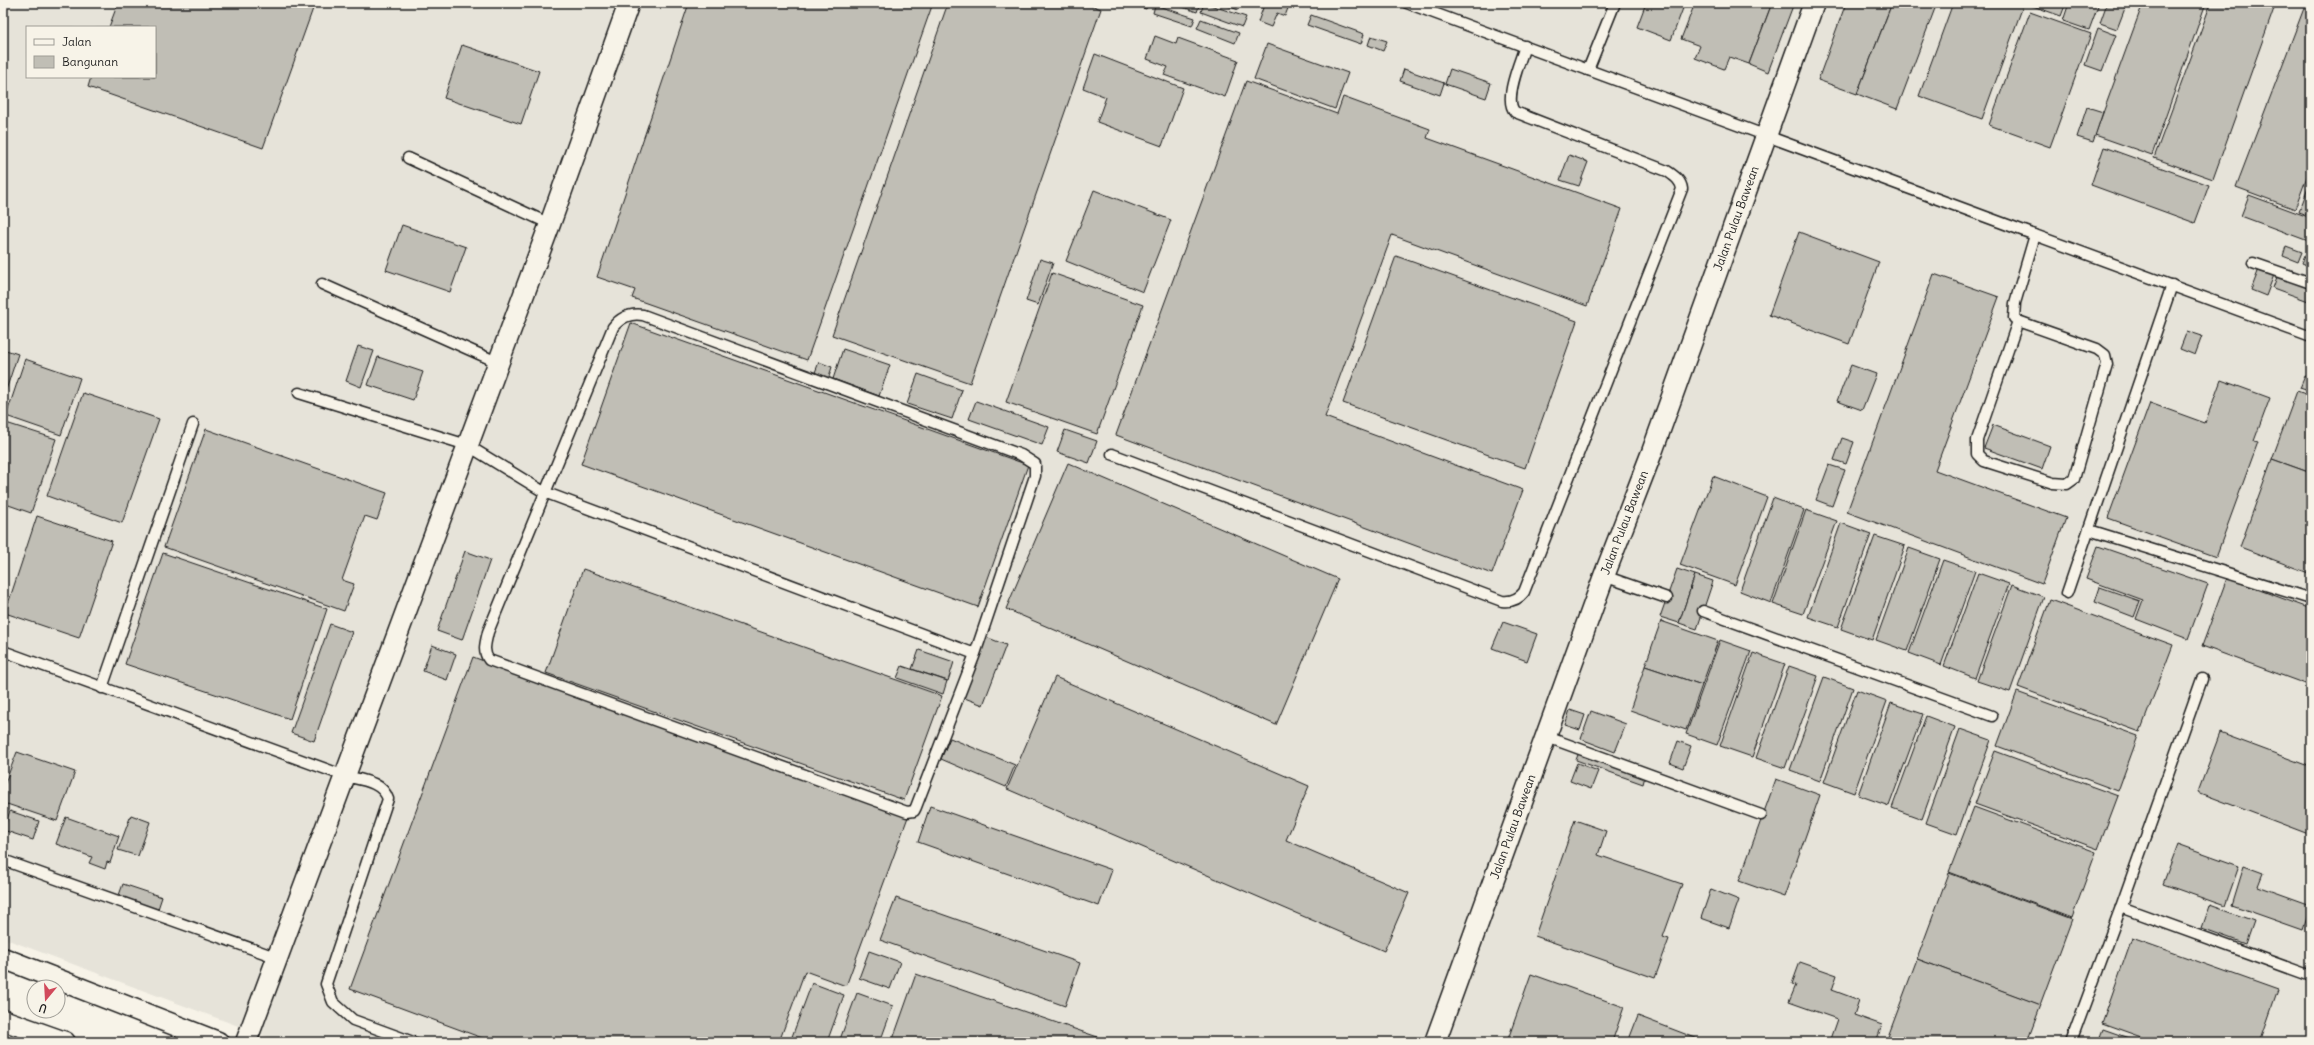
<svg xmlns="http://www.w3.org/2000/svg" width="2314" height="1045" viewBox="0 0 2314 1045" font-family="Delius,sans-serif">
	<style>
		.built { fill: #e6e3d9; fill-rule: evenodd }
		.building { fill: #c0beb5; stroke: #1c1c1c }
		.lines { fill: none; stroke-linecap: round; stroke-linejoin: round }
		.service-casing { stroke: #1c1c1c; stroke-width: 13 }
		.minor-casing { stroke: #1c1c1c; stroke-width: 23 }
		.service { stroke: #f7f3e8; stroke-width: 10 }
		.minor { stroke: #f7f3e8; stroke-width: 20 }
		.labels { text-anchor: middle; stroke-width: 4; stroke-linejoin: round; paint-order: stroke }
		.street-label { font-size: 12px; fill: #1c1c1c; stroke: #f7f3e8 }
	</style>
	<rect width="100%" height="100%" fill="#f7f3e8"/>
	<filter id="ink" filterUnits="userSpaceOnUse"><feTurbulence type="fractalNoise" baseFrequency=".025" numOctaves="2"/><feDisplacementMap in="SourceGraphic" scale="8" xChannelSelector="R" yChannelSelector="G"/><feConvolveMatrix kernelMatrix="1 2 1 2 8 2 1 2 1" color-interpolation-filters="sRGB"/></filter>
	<g filter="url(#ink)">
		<path class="built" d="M3,3H2311V1042H281L3,938ZM27,27H155V77H27Z"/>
		<g class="building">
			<path d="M118,3H315L263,148L88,87L91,77H155V27H109Z"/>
			<path d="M689,3H933L807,360L632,298L635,290L597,277Z"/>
			<path d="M948,3H1085L1101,9L970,383L832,335Z"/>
			<path d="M1129,3H1149L1146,9Z"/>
			<path d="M1171,3H1200L1197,12Z"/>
			<path d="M1204,3L1246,17L1242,27L1201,12Z"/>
			<path d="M1221,3H1241L1238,10Z"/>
			<path d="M1254,3H1290L1285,16L1277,13L1271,27L1258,22L1263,8Z"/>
			<path d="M1646,3H1685L1671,40L1637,27Z"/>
			<path d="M1695,3H1772L1749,64L1729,57L1724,69L1695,58L1700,46L1681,39Z"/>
			<path d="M1772,3H1794L1768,72L1749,64Z"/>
			<path d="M1846,3H1892L1857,94L1818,80Z"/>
			<path d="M1892,3H1937L1897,109L1857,94Z"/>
			<path d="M1953,3H2024L1982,119L1919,96Z"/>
			<path d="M2031,3H2066L2061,16L2030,5Z"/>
			<path d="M2069,3H2099L2089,30L2063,21Z"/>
			<path d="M2107,3H2127L2117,29L2100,23Z"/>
			<path d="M2143,3H2206L2152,155L2095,135Z"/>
			<path d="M2211,3H2276L2213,179L2154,158Z"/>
			<path d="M2306,3H2311V166L2295,209L2236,187Z"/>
			<path d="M1155,5L1195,18L1192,26L1153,13Z"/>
			<path d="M2030,12L2091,34L2050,147L1989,125Z"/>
			<path d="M1311,15L1364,34L1361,44L1307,25Z"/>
			<path d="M1201,19L1239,33L1235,43L1197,28Z"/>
			<path d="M2098,28L2116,35L2102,71L2085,65Z"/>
			<path d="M1155,36L1176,44L1178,38L1238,60L1225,97L1164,75L1168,67L1147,59Z"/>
			<path d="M1371,36L1387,41L1383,51L1368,45Z"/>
			<path d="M1267,44L1348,73L1335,109L1254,79Z"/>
			<path d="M462,45L539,71L521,124L444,98Z"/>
			<path d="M1095,54L1183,88L1162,146L1097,122L1106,97L1083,88Z"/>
			<path d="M1404,69L1444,83L1440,95L1400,81Z"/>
			<path d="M1450,69L1491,83L1486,98L1445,84Z"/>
			<path d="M1246,81L1337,114L1343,97L1430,129L1427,138L1622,209L1587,306L1392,235L1325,417L1523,490L1492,574L1116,435Z"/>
			<path d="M2087,107L2103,112L2093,142L2077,137Z"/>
			<path d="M2104,147L2209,185L2195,223L2091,185Z"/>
			<path d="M1569,155L1588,162L1579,186L1560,180Z"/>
			<path d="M2311,180V216L2299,212Z"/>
			<path d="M1094,190L1171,220L1143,292L1066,261Z"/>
			<path d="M2249,195L2311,218V242L2241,216Z"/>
			<path d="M402,225L466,247L450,292L386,270Z"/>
			<path d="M1799,232L1879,262L1849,344L1769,315Z"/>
			<path d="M2286,246L2302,252L2298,262L2283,256Z"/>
			<path d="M2306,254L2311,256V267L2302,263Z"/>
			<path d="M1396,256L1577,321L1525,468L1343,403Z"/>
			<path d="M1040,259L1053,263L1038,305L1026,301Z"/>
			<path d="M2259,269L2274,275L2266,296L2251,290Z"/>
			<path d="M1052,273L1143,305L1097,434L1006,402Z"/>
			<path d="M1934,274L1999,297L1935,470L2066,518L2042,584L1847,512Z"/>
			<path d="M2278,274L2311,287V302L2273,288Z"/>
			<path d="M631,323L1028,465L978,607L581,464Z"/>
			<path d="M2187,331L2202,336L2195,355L2180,349Z"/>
			<path d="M358,346L374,351L361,387L346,381Z"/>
			<path d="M3,349L18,354L3,399Z"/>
			<path d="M843,349L890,365L879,396L833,379Z"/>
			<path d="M378,357L423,372L413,400L368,385Z"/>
			<path d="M25,359L80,378L61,435L6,416Z"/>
			<path d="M819,362L832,367L828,380L814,375Z"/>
			<path d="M1851,365L1876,374L1862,410L1837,401Z"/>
			<path d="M918,374L962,390L952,419L907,404Z"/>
			<path d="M2305,376L2311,378V392L2300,388Z"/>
			<path d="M2221,380L2270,398L2254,441L2258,442L2216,557L2108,518L2150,403L2205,423Z"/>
			<path d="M2297,391L2311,396V473L2272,459Z"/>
			<path d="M83,393L159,419L122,523L47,496Z"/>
			<path d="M976,401L1049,427L1042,445L969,419Z"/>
			<path d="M3,422L56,439L31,513L3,503Z"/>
			<path d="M1993,425L2050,446L2042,469L1984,448Z"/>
			<path d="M206,429L387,493L377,520L365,516L342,580L354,584L344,611L164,547Z"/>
			<path d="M1065,430L1097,441L1089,463L1057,452Z"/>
			<path d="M1842,438L1854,442L1846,464L1834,460Z"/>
			<path d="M2272,459L2311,473V574L2240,547Z"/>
			<path d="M1068,463L1338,579L1276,725L1006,609Z"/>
			<path d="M1829,465L1845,470L1832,506L1816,500Z"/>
			<path d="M1713,476L1767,497L1735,585L1680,565Z"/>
			<path d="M1773,498L1804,510L1771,603L1740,591Z"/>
			<path d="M1806,510L1837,521L1803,614L1773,604Z"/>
			<path d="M37,516L112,541L79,638L5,613Z"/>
			<path d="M1841,523L1871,534L1838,627L1808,617Z"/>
			<path d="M1875,536L1905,546L1872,640L1841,629Z"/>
			<path d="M2098,546L2208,584L2188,639L2136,619L2143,600L2086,579Z"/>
			<path d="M1909,548L1940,559L1907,651L1876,640Z"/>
			<path d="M465,551L490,560L462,640L437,631Z"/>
			<path d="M163,553L327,609L290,719L125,664Z"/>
			<path d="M1943,560L1975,571L1941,665L1909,653Z"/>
			<path d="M583,569L942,696L904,800L546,673Z"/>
			<path d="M1677,569L1695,575L1679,623L1660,617Z"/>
			<path d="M1978,573L2009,584L1975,678L1944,666Z"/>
			<path d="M1695,575L1713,581L1697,629L1679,623Z"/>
			<path d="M2227,578L2311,609V686L2202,646Z"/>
			<path d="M2012,585L2044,597L2010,692L1977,681Z"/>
			<path d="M2100,587L2140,601L2134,617L2095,602Z"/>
			<path d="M2050,600L2173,645L2140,732L2018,687Z"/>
			<path d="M1661,621L1718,641L1702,685L1645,666Z"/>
			<path d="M1503,622L1537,634L1527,661L1492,648Z"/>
			<path d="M330,624L352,632L314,741L291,733Z"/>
			<path d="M986,637L1006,645L983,705L962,697Z"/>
			<path d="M1720,640L1751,651L1717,745L1686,734Z"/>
			<path d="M432,645L456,654L447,680L423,671Z"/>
			<path d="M919,650L954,662L948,681L912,669Z"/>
			<path d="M1753,653L1785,664L1752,757L1720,746Z"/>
			<path d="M473,657L908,817L846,986L805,971L779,1042H493L350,989Z"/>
			<path d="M902,666L947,681L943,694L897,678Z"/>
			<path d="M1645,666L1702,685L1686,730L1630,710Z"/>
			<path d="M1789,666L1818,676L1785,768L1756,758Z"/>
			<path d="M1055,677L1309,786L1286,840L1409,893L1384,951L1007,789Z"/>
			<path d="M1824,677L1853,688L1820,781L1790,770Z"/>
			<path d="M1857,690L1887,701L1854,793L1824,782Z"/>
			<path d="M2017,692L2138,736L2118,791L1997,746Z"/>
			<path d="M1891,703L1923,714L1889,806L1858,795Z"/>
			<path d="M1570,710L1585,715L1580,730L1565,725Z"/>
			<path d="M1591,711L1626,724L1615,752L1581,739Z"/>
			<path d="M1926,716L1955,727L1922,819L1892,808Z"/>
			<path d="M1960,729L1991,740L1957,834L1926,823Z"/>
			<path d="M2220,733L2311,767V835L2198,792Z"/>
			<path d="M950,738L1015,765L1006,787L941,759Z"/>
			<path d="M1678,741L1691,746L1683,768L1670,763Z"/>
			<path d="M1995,751L2118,796L2098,849L1975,804Z"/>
			<path d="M17,752L75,772L57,821L7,804L3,816V788Z"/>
			<path d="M1579,752L1645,776L1643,784L1576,760Z"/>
			<path d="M1577,763L1598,771L1591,789L1570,781Z"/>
			<path d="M1776,779L1820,795L1784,897L1739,881Z"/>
			<path d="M930,806L1112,870L1099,906L918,842Z"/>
			<path d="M1974,807L2096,852L2072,918L1949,872Z"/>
			<path d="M10,811L39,821L33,840L3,830Z"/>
			<path d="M131,815L150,822L138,856L118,850Z"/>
			<path d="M66,817L119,836L110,863L107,862L105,869L89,863L92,857L56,844Z"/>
			<path d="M1575,820L1606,831L1598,855L1682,884L1663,937L1669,939L1655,978L1535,936Z"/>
			<path d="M2178,844L2239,866L2225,906L2163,884Z"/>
			<path d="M2244,866L2263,873L2258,886L2311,905L2303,930L2232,905Z"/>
			<path d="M1949,873L2072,919L2040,1005L1917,959Z"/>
			<path d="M123,884L162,897L157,912L118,898Z"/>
			<path d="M1711,889L1739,900L1729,928L1701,918Z"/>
			<path d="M896,898L1080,963L1065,1006L880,940Z"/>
			<path d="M2210,905L2254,921L2246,944L2202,928Z"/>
			<path d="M2132,938L2278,990L2260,1042H2155L2102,1023Z"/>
			<path d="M869,951L900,962L890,989L859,978Z"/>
			<path d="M1917,959L2041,1005L2027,1042H1886Z"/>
			<path d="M1800,962L1837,975L1832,990L1859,1000L1854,1015L1882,1025L1876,1042H1829L1837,1019L1789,1002L1796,985L1792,984Z"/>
			<path d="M916,974L1112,1042H892Z"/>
			<path d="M1531,974L1624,1007L1612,1042H1507Z"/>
			<path d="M812,983L844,995L827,1042H790Z"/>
			<path d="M857,993L893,1006L880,1042H839Z"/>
			<path d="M1638,1016L1706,1042H1628Z"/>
			<path d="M2103,1029L2140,1042H2098Z"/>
		</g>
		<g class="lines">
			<g class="service-casing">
				<g id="service">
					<path d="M1407,3L2311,337"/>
					<path d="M1588,70L1615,3"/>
					<path d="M408,158L550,224"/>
					<path d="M2253,263L2311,283"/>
					<path d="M322,284L497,362"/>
					<path d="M2018,321L1977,440V454L1984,461L2053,483L2067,484L2074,479L2107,364L2105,355L2097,349L2018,321L2014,318L2015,303L2035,235"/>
					<path d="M299,393L467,445L544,492L975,654L1035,476V464L1021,455L643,315C630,313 621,317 613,327L488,632C486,642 482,651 489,660L907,812L914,811L916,807L975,654"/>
					<path d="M1112,454L1502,601C1511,602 1518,600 1524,592L1682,189C1681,180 1674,176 1667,171L1515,112C1503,100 1520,62 1525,46"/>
					<path d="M2089,530L2311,599"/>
					<path d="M1604,576L1667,598"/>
					<path d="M2067,593L2172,285"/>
					<path d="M1703,611L1992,716"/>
					<path d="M3,651L345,776C361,780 382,781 388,799L326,984L333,1002L353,1020L413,1042"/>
					<path d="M102,688L193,424"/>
					<path d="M1547,737L1761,815"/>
					<path d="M3,860L278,958"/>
					<path d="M2121,907L2202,679"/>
					<path d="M2071,1042L2121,907L2311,976"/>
				</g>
			</g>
			<g class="minor-casing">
				<g id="minor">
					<path d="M3,958L218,1042"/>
					<path d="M3,1020L65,1042"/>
					<path d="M246,1042L550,224L629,3"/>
					<path id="s1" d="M1435,1042L1604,576L1652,452L1814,3"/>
				</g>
			</g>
			<use href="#service" class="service"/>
			<use href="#minor" class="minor"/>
		</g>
	</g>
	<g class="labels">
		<g class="street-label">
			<text dy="4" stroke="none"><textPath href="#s1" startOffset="877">Jalan Pulau Bawean</textPath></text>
			<text dy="4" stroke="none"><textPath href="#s1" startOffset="553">Jalan Pulau Bawean</textPath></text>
			<text dy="4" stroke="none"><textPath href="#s1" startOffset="229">Jalan Pulau Bawean</textPath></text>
		</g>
	</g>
	<rect width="2314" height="1045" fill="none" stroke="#f7f3e8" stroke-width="16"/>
	<rect x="8" y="8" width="2298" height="1029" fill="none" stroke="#1c1c1c" stroke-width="1.5" filter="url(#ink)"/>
	<rect x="26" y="26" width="130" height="52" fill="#f7f3e8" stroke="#9f9d96"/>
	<rect x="34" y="39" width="20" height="6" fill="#f7f3e8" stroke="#9f9d96"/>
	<text x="62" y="46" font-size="12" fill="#1c1c1c">Jalan</text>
	<rect x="34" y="56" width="20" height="12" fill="#c0beb5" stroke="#9f9d96"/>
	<text x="62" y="66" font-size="12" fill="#1c1c1c">Bangunan</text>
	<g transform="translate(46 999) rotate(198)"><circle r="19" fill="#f7f3e8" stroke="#9f9d96"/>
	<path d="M0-3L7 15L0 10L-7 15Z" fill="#d1495b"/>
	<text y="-6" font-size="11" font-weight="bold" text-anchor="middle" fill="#1c1c1c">U</text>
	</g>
</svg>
